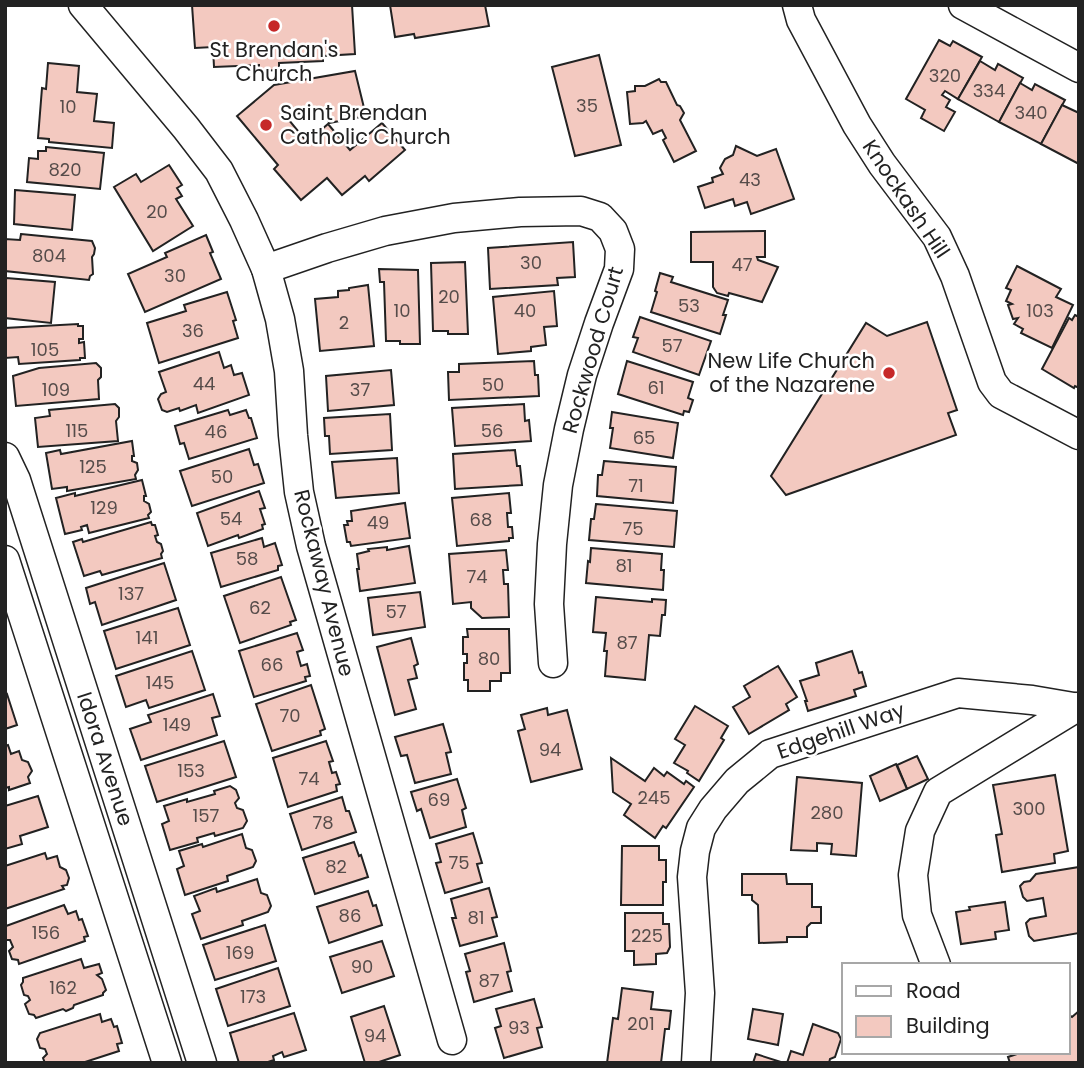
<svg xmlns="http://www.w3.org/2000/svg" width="1084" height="1068" viewBox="0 0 1084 1068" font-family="Poppins,sans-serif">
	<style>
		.building { fill: #f3c9c0; stroke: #222; stroke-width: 2 }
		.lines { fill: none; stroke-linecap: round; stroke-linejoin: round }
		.street-casing { stroke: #222; stroke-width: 31 }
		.street { stroke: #fff; stroke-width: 28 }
		.poi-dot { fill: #c62828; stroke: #fff; stroke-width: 2.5 }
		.labels { text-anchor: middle; stroke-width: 5; stroke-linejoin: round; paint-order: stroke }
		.number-label { font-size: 18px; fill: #564c4a }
		.poi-label { font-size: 21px; fill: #222; stroke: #fff }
		.street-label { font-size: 21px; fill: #222; stroke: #fff }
	</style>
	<rect width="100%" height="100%" fill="#fff"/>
	<g class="building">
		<path d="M192,5H352L355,54L323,56V61L279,63V70L259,71V65L214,67L213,47L195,48Z"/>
		<path d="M390,5H485L489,26L415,38L414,34L395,37Z"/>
		<path d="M939,40L950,46L953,41L982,57L958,99L945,91L942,95L950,100L946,107L955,112L944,131L921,118L925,110L906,99Z"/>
		<path d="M599,55L621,145L575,156L552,67Z"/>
		<path d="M980,61L995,70L998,64L1023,78L999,122L958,99Z"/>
		<path d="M48,63L79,66L77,92L97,94L94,121L114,123L112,148L49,142V139L38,138L42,88L46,89Z"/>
		<path d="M355,71L366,116L329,123L326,109L295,114L288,119L307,142L328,124L350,150L382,123L405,150L369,181L365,176L342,195L327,178L301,200L274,169L278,165L237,116L274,85Z"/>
		<path d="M659,79L661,82H666L677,105L680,106L684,113L680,120L696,151L674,162L663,140L666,138L662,130L653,134L646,121L643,123L630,124L627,92L635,91V86H645Z"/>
		<path d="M1020,83L1032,90L1035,84L1065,100L1041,144L999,122Z"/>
		<path d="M1062,105L1079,113V164L1041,144Z"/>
		<path d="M736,146L757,156L776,149L794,199L751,214L747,202L735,206L733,199L705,208L698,187L713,182L712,178L723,174L720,168L725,159L733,155Z"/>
		<path d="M46,147L104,153L100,189L27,182L29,158L38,159V151H46Z"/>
		<path d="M169,165L182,185L177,188L182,196L176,199L193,226L153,251L114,187L136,174L141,182Z"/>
		<path d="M15,190L75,195L72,230L14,224Z"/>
		<path d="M765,231V257H757L758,260L778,267L762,302L729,293L728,296L717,293L713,287V262H691V232Z"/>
		<path d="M21,234L92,241L95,248L94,254L92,257L93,274L90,276L89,280L5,271V239L20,240Z"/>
		<path d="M206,235L213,252L210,253L221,279L145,312L128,274L167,257L165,253Z"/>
		<path d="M573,242L575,277L557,278L558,285L490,289L488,248Z"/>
		<path d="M465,262L468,334H448V331H433L431,263Z"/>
		<path d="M1017,266L1061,289L1056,297L1073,305L1052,348L1021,333L1023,329L1014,324L1018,318L1013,319L1008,305L1012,304L1006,301L1011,290L1006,288Z"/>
		<path d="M379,269L418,270L420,344H400V341H386L384,282H380Z"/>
		<path d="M660,273L673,277L671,282L728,300L723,315H726L720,334L651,312L657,292L655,291Z"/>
		<path d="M6,278L55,282L51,323L5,318Z"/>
		<path d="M368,285L374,346L320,351L315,299L338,297V291L349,290V288Z"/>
		<path d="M554,291L557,326L544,327L546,345L531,347V351L498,354L493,297Z"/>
		<path d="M227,292L236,320L233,321L238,338L159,363L147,323L186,311L184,305Z"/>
		<path d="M1075,315L1079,317V388L1075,386L1074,388L1042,369L1069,318L1072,320Z"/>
		<path d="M640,317L711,341L699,375L633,352L638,338L633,337Z"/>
		<path d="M927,322L957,410L948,413L956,435L786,495L771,476L866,323L887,336Z"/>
		<path d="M78,324V326H83V339H79V343L84,342L85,358H80V360L19,364L18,357L5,358V328Z"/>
		<path d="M219,352L224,368L231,365L234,375L242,373L249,395L198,413L196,405L180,411L179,408L167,412L162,410L158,399L161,394L166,392L159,372Z"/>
		<path d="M534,361L535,375H538L539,396L449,400L448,372H459V364Z"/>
		<path d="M627,361L693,382L688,398L693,400L689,412L684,411L683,415L618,394Z"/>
		<path d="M96,363L101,368V377L98,380L99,399L16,406L13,376L39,368Z"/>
		<path d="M391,370L394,405L328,411L326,376Z"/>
		<path d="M115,404L119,408V417L116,421L118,441L38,447L35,418L50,416L49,410Z"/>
		<path d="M524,404L525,421L529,420L531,441L455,446L452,408Z"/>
		<path d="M228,410L230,415L246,410L249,418H251L257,438L189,459L184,443L180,444L175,426Z"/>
		<path d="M612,412L678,423L673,458L610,448L613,428H610Z"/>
		<path d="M390,414L392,450L330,454L329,436H325L324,418Z"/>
		<path d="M132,441L134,456H132V461L137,463L138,470L135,475L136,479L67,491V487L52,489L46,453L60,450L61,454Z"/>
		<path d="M249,449L254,465L258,464L264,483L192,506L180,471Z"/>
		<path d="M515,450L517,466H520L522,485L455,489L453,454Z"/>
		<path d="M397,458L399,493L336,498L332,462Z"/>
		<path d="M604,461L676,467L673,503L597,496L598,475H602Z"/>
		<path d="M142,480L146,496H144V501L149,504L151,512L148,515L149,518L89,533L87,525L81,527L82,530L65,534L56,498L75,493V496Z"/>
		<path d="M259,491L265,508L260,509L265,524L262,525L263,529L239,538L238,535L208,546L197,513Z"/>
		<path d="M509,493L511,513H507L508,527H512L513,538H509V541L457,546L452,498Z"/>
		<path d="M405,503L410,538L351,546L350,542H347L344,525H348L347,521H352L351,511Z"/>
		<path d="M596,504L677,511L674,547L589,540L591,519H594Z"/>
		<path d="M151,522L152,525H155L158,535L155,536L157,542L161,544L163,551L161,554L162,558L102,575L100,571L84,576L73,542L82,539L83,542Z"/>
		<path d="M262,538L264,547L275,543L282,565L278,566V570L221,587L211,553Z"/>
		<path d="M409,546L415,583L360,591L357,569H359L357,554L369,551L368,549L387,547V550Z"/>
		<path d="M591,548L662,554L661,570H664L663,590L586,583L588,561L590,562Z"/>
		<path d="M506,550L508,570H503L504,584H508L509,617L482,618L471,608V602L453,604L449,554Z"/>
		<path d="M164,563L176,600L102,625L95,602L90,604L86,588Z"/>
		<path d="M281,577L296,620L290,622L291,625L240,643L224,596Z"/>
		<path d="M420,592L425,627L373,635L368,598Z"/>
		<path d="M596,597L652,602V599L666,600L665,615H662L660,636L649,635L645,680L605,676L607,651H604L606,633L593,632Z"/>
		<path d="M178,608L190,645L116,669L104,631Z"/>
		<path d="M467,629H509L510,673H501V681H490V691H468V680H464V663H467V654H463V637H468Z"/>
		<path d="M297,633L303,650L297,652L301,666L307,664L310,676L305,677L306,681L254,697L239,651Z"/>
		<path d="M411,638L418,664L414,666L417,678L408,680L416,709L395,715L377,647Z"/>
		<path d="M192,651L205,690L149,708L146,700L126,707L116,676Z"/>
		<path d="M852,651L859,673L862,672L866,686L854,690L856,696L808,711L805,701H807L800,681L819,675L816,663Z"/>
		<path d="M778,666L797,697L786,704L789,710L749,734L733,707L750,697L744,686Z"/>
		<path d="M311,685L325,729L320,731L321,735L272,751L256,704Z"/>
		<path d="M7,694L17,725L5,729V695Z"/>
		<path d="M213,694L220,716L212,718L217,735L141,760L130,729L151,722L148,715Z"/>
		<path d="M695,706L728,726L721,738L724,740L699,781L687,773L688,771L674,763L685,745L675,739Z"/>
		<path d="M547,708L548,715L567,710L582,769L531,782L518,731L525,729L521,715Z"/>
		<path d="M443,724L451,752L446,753L451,774L415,783L407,755L401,756L395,737Z"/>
		<path d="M224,741L236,777L157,802L145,766Z"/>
		<path d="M326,741L333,761L329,762L332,773L336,772L340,784L336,785L337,791L288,807L273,758Z"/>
		<path d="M8,745L11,754L19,751L22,760L28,762L32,771L28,777L30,783L9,790V787L5,788V746Z"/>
		<path d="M917,756L928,779L907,789L897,765Z"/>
		<path d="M611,758L645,781L654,768L664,776L667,772L684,784L686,781L694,787L666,828L663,826L655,838L624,815L631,804L613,792Z"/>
		<path d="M896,764L907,789L880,801L870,776Z"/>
		<path d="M1055,775L1068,851L1054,854L1055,863L1002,872L996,835L1002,834L993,785Z"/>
		<path d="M797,777L862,783L856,856L831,854L832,844L817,843V851L791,850Z"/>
		<path d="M457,779L466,808L462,810L466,827L430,838L421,809L417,811L411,792Z"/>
		<path d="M230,786L236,790L239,798L235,803L237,808L243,810L247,821L243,828L215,836L214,833L197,838L198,842L170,850L162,824L169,821L164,806L187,799V802L215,794L214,791Z"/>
		<path d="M38,796L48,827L20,836L22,844L5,849V806Z"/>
		<path d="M342,797L346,811H349L356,832L302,850L290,814Z"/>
		<path d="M473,833L482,863L477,864L482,882L445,893L436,863L441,862L436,844Z"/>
		<path d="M242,834L246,848L252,850L256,861L253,867L227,876L228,881L185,895L177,869L184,866L179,851L202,844L203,847Z"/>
		<path d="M354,842L359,856L361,855L368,877L315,894L303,858Z"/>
		<path d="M622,846H659V860H666V882H663V905H621Z"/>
		<path d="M45,853L47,859L57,856L60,867L66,870L69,878L67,885L62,886L64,889L5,909V866Z"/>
		<path d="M1079,867V933L1034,941L1029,936L1026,923L1030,919L1046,916L1043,898L1027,901L1023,897L1020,886L1024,882L1030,881L1036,874Z"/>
		<path d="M742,874H786L787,884H812V907H821V923H811L807,927V937H787V942L759,943L758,905L752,900V895H742Z"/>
		<path d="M257,879L261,893L267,895L271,906L268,912L242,921L243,925L201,939L192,914L200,911L194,896L216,888L217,892Z"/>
		<path d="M489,888L497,917L492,918L497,936L460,946L452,918H456L451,899Z"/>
		<path d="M368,891L373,906L376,905L382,925L329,943L317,907Z"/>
		<path d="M1005,902L1009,930L995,932L996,939L961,944L956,912L970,910L969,907Z"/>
		<path d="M64,905L68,914L76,911L79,920L82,919L88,936L84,937L85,941L19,964L18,960L12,959L9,951L13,947L10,940H6V926Z"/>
		<path d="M625,913H663V924H669L670,947L667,953L656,954V964L634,965V951H625Z"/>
		<path d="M265,925L276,961L215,980L203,945Z"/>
		<path d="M382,941L394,976L342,993L330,957Z"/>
		<path d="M504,943L511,971L507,972L512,991L474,1002L466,972L470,971L465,954Z"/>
		<path d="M81,959L84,968L99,964L102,973L97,975L102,979L106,990L103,993V995L74,1005L73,1008L66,1011L63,1009L36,1018L34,1015L29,1014L25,1004L30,1000L28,996L24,995L21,985L23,982V978Z"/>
		<path d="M278,968L290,1006L228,1026L216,989Z"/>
		<path d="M622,988L653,992L651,1009L671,1011L669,1029H665L661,1063H607L613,1018L618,1019Z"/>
		<path d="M534,999L542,1027L537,1028L542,1047L504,1058L495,1028L501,1026L496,1009Z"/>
		<path d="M384,1006L400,1055L376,1063H365L351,1017Z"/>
		<path d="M753,1009L783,1014L778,1045L748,1039Z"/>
		<path d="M1079,1011V1063H1010L1008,1057L1023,1052H1068V1014L1072,1017Z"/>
		<path d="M294,1013L306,1050L284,1057L282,1052L273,1056L274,1060L265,1063H239L230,1033Z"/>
		<path d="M100,1014L102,1022L111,1019L114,1027L117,1026L122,1043L117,1044L119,1051L82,1063H45L43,1058L47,1054L45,1049L40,1048L37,1039L40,1033Z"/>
		<path d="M813,1024L838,1033L841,1039L835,1057L830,1059L829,1063H787L791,1051L803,1055Z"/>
		<path d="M756,1054L784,1063H753Z"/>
	</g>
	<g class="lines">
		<g class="street-casing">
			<g id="street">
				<path d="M83,5L186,128L219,171L244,220L266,269L280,319L289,371L293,435L299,492L311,546L452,1040"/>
				<path d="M797,5L801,20L857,125L882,164L937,237L955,276L992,382L1001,394L1079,435"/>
				<path d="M963,5L1079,68"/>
				<path d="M266,269L327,248L385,231L454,218L520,212L581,211L600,217L613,231L620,249L619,269L599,323L582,375L569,429L558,485L552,544L549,604L553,663"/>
				<path d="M5,457L16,480L202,1063"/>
				<path d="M5,560L167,1063"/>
				<path d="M936,965L917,915L913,875L920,831L938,792L1077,707"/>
				<path d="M696,1063L700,993L692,877L695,851L701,828L713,809L737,781L770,754L958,693L1032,700L1079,708"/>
			</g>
		</g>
		<use href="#street" class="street"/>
	</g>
	<g class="poi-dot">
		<circle cx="274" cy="26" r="7"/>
		<circle cx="266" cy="125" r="7"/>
		<circle cx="889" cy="373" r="7"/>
	</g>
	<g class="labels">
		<g class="number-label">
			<text x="945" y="82">320</text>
			<text x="989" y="97">334</text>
			<text x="587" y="112">35</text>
			<text x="68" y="113">10</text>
			<text x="1031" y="119">340</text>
			<text x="65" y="176">820</text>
			<text x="750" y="186">43</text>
			<text x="157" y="218">20</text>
			<text x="49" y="262">804</text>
			<text x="531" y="269">30</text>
			<text x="742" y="271">47</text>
			<text x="175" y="282">30</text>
			<text x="449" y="303">20</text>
			<text x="689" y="312">53</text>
			<text x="402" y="317">10</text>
			<text x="525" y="317">40</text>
			<text x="1040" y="317">103</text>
			<text x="344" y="329">2</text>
			<text x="193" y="337">36</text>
			<text x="672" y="352">57</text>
			<text x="45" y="356">105</text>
			<text x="204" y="390">44</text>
			<text x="493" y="391">50</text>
			<text x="656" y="394">61</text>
			<text x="56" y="396">109</text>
			<text x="360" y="396">37</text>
			<text x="77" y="437">115</text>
			<text x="492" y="437">56</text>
			<text x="216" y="438">46</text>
			<text x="644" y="444">65</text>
			<text x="93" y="473">125</text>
			<text x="222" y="483">50</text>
			<text x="636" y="492">71</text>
			<text x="104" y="514">129</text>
			<text x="231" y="525">54</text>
			<text x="481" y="526">68</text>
			<text x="378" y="529">49</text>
			<text x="633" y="535">75</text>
			<text x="247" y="565">58</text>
			<text x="624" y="572">81</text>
			<text x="477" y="583">74</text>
			<text x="131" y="600">137</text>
			<text x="260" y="614">62</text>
			<text x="396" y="618">57</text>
			<text x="147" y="644">141</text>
			<text x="627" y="649">87</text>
			<text x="489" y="665">80</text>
			<text x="272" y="671">66</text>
			<text x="160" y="689">145</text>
			<text x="290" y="722">70</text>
			<text x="177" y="731">149</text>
			<text x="550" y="756">94</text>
			<text x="191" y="777">153</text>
			<text x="309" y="785">74</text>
			<text x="654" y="804">245</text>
			<text x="439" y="806">69</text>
			<text x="1029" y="815">300</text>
			<text x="827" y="819">280</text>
			<text x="206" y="822">157</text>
			<text x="323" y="829">78</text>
			<text x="459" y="869">75</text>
			<text x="336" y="873">82</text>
			<text x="350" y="922">86</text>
			<text x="476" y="924">81</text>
			<text x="46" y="939">156</text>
			<text x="647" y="942">225</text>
			<text x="240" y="959">169</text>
			<text x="362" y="973">90</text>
			<text x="489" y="987">87</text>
			<text x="63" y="994">162</text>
			<text x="253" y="1003">173</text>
			<text x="641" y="1030">201</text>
			<text x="519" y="1034">93</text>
			<text x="375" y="1042">94</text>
		</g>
		<g class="poi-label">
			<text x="274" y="57">St Brendan's<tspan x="274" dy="24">Church</tspan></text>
			<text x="280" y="120" text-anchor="start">Saint Brendan<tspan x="280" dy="24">Catholic Church</tspan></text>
			<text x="875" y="368" text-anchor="end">New Life Church<tspan x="875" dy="24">of the Nazarene</tspan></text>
		</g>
		<g class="street-label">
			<text transform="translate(906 199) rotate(56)" y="7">Knockash Hill</text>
			<text transform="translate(593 350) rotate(-74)" y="7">Rockwood Court</text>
			<text transform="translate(324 583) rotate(76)" y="7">Rockaway Avenue</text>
			<text transform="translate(841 731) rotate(-19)" y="7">Edgehill Way</text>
			<text transform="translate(105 759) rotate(72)" y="7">Idora Avenue</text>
		</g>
	</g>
	<rect width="1084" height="1068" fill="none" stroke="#222222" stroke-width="14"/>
	<rect x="842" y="963" width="228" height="91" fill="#ffffff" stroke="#a7a7a7" stroke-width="2"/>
	<rect x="856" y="986" width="35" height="10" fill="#ffffff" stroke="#a7a7a7" stroke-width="2"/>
	<text x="906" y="998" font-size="21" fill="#222222">Road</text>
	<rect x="856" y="1016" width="35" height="21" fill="#f3c9c0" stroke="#a7a7a7" stroke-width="2"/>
	<text x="906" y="1033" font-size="21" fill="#222222">Building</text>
</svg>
